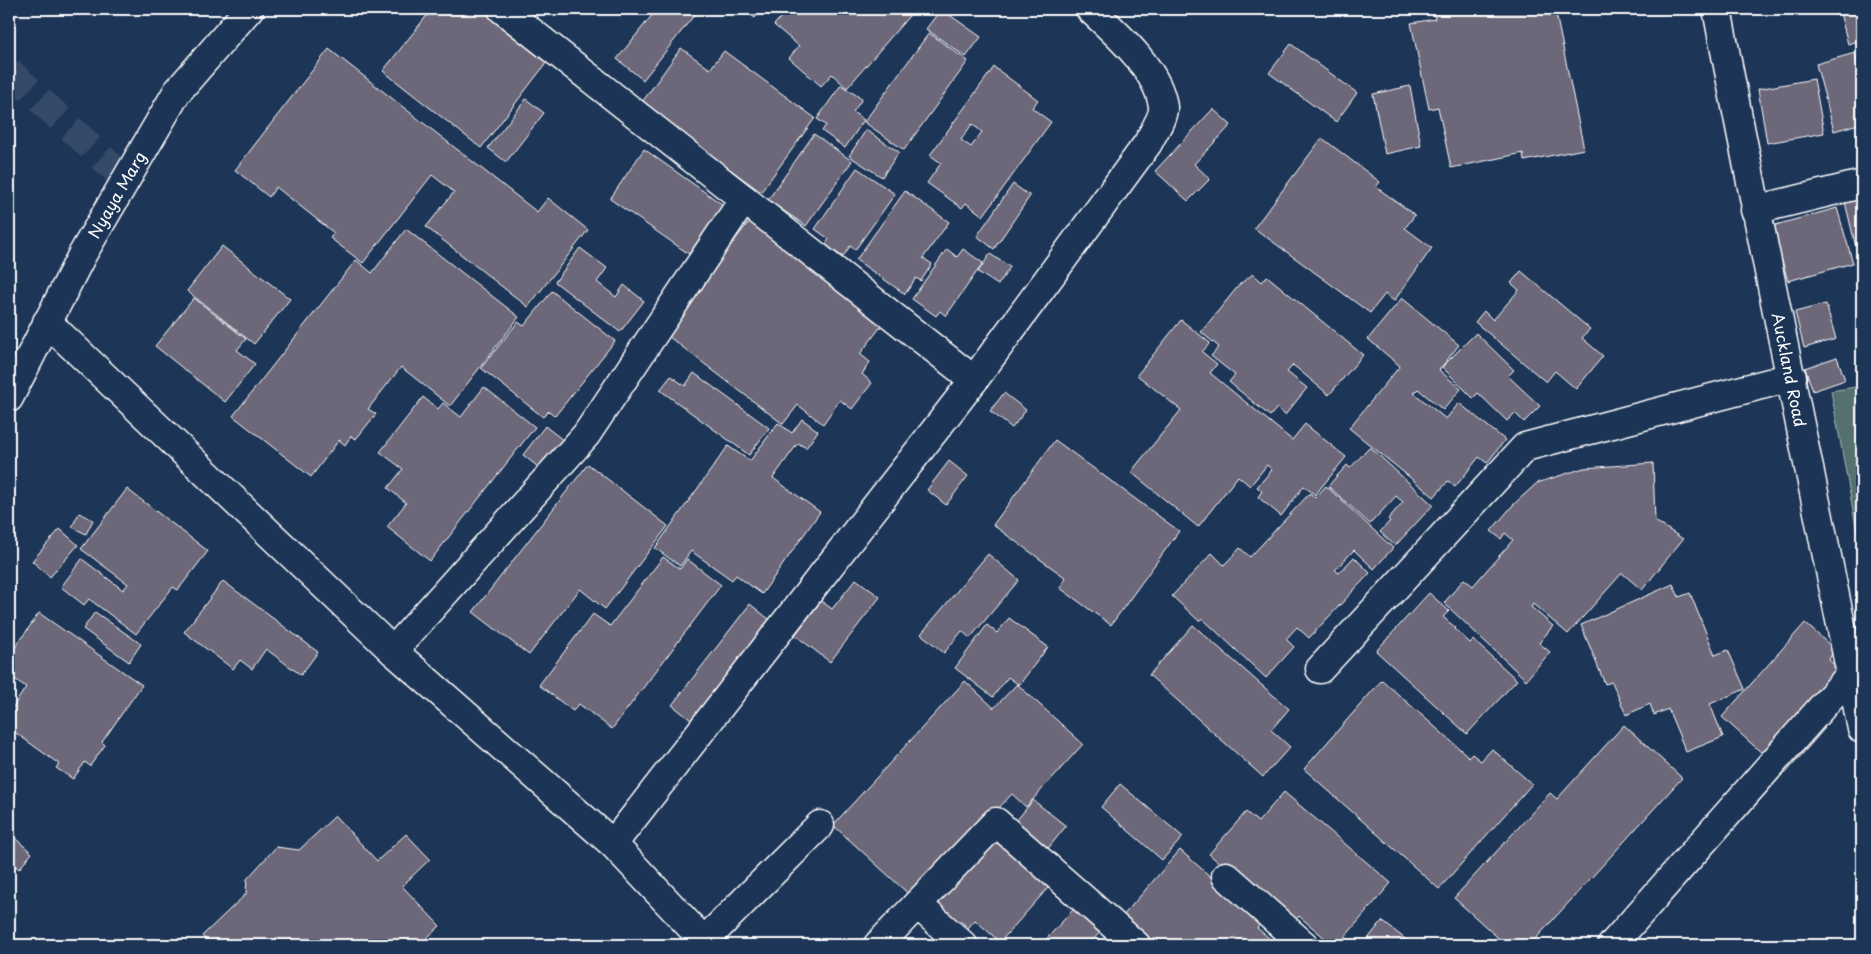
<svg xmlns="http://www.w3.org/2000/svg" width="1871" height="954" viewBox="0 0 1871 954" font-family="'Playpen Sans',sans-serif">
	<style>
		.green { fill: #55706e; stroke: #aab8b6 }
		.building { fill: #6c6779; stroke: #fff; fill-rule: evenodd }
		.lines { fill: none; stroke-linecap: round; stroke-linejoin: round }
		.minor-tunnel { stroke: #344968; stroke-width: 28; stroke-dasharray: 28 14; stroke-linecap: butt }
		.minor-casing { stroke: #fff; stroke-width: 31 }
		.minor { stroke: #1d3557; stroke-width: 28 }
		.labels { text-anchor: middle; stroke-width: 4; stroke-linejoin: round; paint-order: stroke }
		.street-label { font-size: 16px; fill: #fff; stroke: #1d3557 }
	</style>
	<rect width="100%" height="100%" fill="#1d3557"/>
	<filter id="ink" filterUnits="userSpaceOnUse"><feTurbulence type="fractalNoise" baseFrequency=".02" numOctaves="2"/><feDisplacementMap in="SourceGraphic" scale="10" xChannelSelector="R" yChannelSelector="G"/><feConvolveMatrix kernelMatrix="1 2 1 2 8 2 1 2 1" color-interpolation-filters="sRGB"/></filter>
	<g filter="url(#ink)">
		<path class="green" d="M1862,386V559L1831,391Z"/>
		<g class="building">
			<path d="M432,9H489L551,57L481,148L383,71Z"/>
			<path d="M657,9H699L643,80L617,59Z"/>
			<path d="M743,9H762L755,18Z"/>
			<path d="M788,9H832L841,16L848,9H915L847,88L832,74L821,86L789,58L799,46L774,25Z"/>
			<path d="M941,9L981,37L966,57L926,29Z"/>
			<path d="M1433,9H1555L1584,149L1524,161L1523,153L1451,168L1438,107L1429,109L1411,23L1435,19Z"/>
			<path d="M1839,9H1862V40L1848,44Z"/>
			<path d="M929,33L968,61L904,150L864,122Z"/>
			<path d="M1291,44L1357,93L1336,122L1269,73Z"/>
			<path d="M681,48L710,69L724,51L815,118L761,192L686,137L635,112Z"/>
			<path d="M329,49L537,212L548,198L588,230L528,307L426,227L454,192L432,175L363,263L330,238L334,233L276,187L269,197L235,170Z"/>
			<path d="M1855,53L1862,81V123L1834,131L1816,64Z"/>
			<path d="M994,67L1038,100L1032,108L1051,122L983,216L966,203L962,208L927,183L941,163L930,155ZM972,124L982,132L971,147L961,140Z"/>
			<path d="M1814,79L1824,133L1767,143L1758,89Z"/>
			<path d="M841,85L862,99L853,112L864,120L845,148L822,131L826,125L817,119Z"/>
			<path d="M1410,86L1421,146L1385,154L1373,94Z"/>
			<path d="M526,99L544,113L506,162L488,148Z"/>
			<path d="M1213,109L1231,125L1194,164L1210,179L1188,201L1155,171Z"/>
			<path d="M866,130L899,152L882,177L849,156Z"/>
			<path d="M814,134L852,161L806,226L768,200Z"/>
			<path d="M1322,138L1380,182L1376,187L1415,215L1405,228L1432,248L1394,301L1385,294L1370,313L1254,228Z"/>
			<path d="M644,149L723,205L689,254L610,199Z"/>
			<path d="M857,168L895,194L855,250L850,246L843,257L825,245L829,239L815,229Z"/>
			<path d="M1013,184L1030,196L994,249L977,236Z"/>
			<path d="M905,191L949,222L923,258L932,264L921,281L916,278L905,294L856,260Z"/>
			<path d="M1862,198V267L1861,268L1845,202Z"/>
			<path d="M1837,208L1853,263L1788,281L1772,226Z"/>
			<path d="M751,219L885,321L860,354L870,362L862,374L872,383L852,409L840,400L823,424L798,405L783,424L664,333Z"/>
			<path d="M406,229L519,317L450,406L401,367L368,409L376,414L356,439L351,436L345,445L339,440L311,477L233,416L356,260L372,273Z"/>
			<path d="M222,246L290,299L254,344L187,291Z"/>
			<path d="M580,248L607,268L597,282L616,297L624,285L644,301L620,332L555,282Z"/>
			<path d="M947,249L957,257L963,249L983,263L946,316L940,311L936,316L912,299Z"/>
			<path d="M990,254L1010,267L998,285L978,272Z"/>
			<path d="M1521,271L1590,329L1582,338L1603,356L1576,389L1555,371L1546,382L1475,322L1484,311L1493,320L1519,290L1511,283Z"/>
			<path d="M1253,274L1262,282L1267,276L1363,355L1329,395L1293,365L1287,372L1307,388L1285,415L1277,408L1270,416L1229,382L1235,375L1211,356L1219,347L1201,332L1240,284Z"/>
			<path d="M552,291L615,341L555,416L549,411L543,417L481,368L518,322L524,326Z"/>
			<path d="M194,298L246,339L237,350L255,364L225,402L155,346Z"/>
			<path d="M1402,298L1459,345L1439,370L1461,389L1443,410L1418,389L1414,393L1446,419L1459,403L1505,440L1487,463L1479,457L1455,487L1448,481L1434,497L1349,428L1400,366L1368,339Z"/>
			<path d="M1826,304L1836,339L1804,348L1795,312Z"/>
			<path d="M1181,320L1210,343L1202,352L1217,364L1210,373L1292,440L1305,424L1346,457L1315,495L1304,486L1281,516L1258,497L1262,491L1257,487L1272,470L1267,465L1250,486L1238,476L1198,527L1131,472L1181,410L1137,375Z"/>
			<path d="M1476,333L1514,370L1508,376L1540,406L1524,422L1515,413L1507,421L1478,393L1473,398L1442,367Z"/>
			<path d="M1837,357L1845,380L1813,391L1805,368Z"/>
			<path d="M694,373L769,428L749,455L660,390L671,376L685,386Z"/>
			<path d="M484,387L535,427L430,561L387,527L406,503L388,488L403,469L380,452L423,397L438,409L443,403L461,417Z"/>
			<path d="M1004,393L1026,410L1012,428L990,411Z"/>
			<path d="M802,419L818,431L806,448L798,443L773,478L820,512L762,594L736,575L732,580L691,551L680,566L655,548L728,446L750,461L778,423L792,433Z"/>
			<path d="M545,426L564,441L542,470L523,455Z"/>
			<path d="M1055,440L1179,531L1111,625L1060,588L1066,578L993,525Z"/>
			<path d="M1370,447L1433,505L1395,546L1380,532L1390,521L1388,519L1403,502L1396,496L1370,524L1328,486L1347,465L1350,468Z"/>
			<path d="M949,461L968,476L946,505L927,490Z"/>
			<path d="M1653,463L1655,521L1683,539L1642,590L1622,573L1568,634L1533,604L1531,607L1553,626L1539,643L1550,652L1526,680L1444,603L1464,579L1473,586L1513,540L1505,533L1501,539L1491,531L1513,505L1537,483L1584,468Z"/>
			<path d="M588,464L668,526L605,609L580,589L529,655L473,612Z"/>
			<path d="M1326,486L1393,548L1374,569L1354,550L1335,570L1339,573L1354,557L1370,573L1309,638L1297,627L1286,639L1294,647L1266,678L1202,618L1199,621L1172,596L1212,553L1224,565L1240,548L1250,557L1310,493L1315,498Z"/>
			<path d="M127,489L208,551L178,590L173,587L136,634L89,599L84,605L61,587L82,559L123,590L128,584L81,549Z"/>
			<path d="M79,513L93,520L86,534L72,527Z"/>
			<path d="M60,529L78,545L50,577L32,561Z"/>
			<path d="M988,554L1019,580L970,638L962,631L944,653L921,634Z"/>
			<path d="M663,557L680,569L687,559L721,585L612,729L579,704L573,711L539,685L593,614L610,626Z"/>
			<path d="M856,579L880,597L830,662L795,635L821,601L832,609Z"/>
			<path d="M223,581L318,652L301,675L266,649L252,669L240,660L233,669L184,632Z"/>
			<path d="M1673,584L1679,597L1690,593L1715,655L1728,650L1745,689L1710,704L1723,737L1686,752L1668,709L1654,715L1650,704L1626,715L1612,682L1605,684L1581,625Z"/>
			<path d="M1429,593L1449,611L1443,617L1456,628L1455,629L1470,643L1473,640L1517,680L1467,734L1376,651Z"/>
			<path d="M750,604L770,620L696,724L672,705Z"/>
			<path d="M95,612L141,644L129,662L83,629Z"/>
			<path d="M39,613L142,685L102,742L105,745L90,766L85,762L73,779L56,768L59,764L9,728V713L26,687L9,675V656Z"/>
			<path d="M1009,618L1048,647L1019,685L1008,677L993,697L955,668L987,625L997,633Z"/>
			<path d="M1805,623L1834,649L1829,660L1862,690L1826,688L1806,710L1825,728L1785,774L1722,717Z"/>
			<path d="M1193,625L1289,709L1271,730L1290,747L1263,777L1149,675Z"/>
			<path d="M1382,680L1469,757L1472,754L1481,761L1492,749L1532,784L1439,889L1304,769Z"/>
			<path d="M965,681L994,708L1017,684L1083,744L1026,807L1012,794L913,898L833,825Z"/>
			<path d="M1624,725L1682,778L1530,945H1506L1454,898L1550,793L1557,799Z"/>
			<path d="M1120,784L1183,837L1162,860L1101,807Z"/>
			<path d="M1284,792L1391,883L1338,945H1333L1299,916L1295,920L1277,913L1209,854L1246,812L1258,822Z"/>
			<path d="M1033,800L1066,826L1042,856L1009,830Z"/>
			<path d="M335,816L377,861L406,834L430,859L402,886L440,926L419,945H211L202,936L246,894L247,879L276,847L299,850Z"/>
			<path d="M999,829L1055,880L1000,942L975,920L968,928L961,921L954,929L929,907Z"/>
			<path d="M9,833L32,853L19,869L9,860Z"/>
			<path d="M1180,850L1242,904L1260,924L1257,928L1277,945H1139L1115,925Z"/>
			<path d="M1080,902L1106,926L1088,945H1041Z"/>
			<path d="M1382,921L1413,945H1363Z"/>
		</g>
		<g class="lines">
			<path class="minor-tunnel" d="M9,71L126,180"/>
			<g class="minor-casing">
				<g id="minor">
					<path d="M502,9L974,380"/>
					<path id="s1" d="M1717,9C1763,250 1814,489 1862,729"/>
					<path d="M1755,210L1862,184"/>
					<path d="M47,322L393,651L613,844L704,941"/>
					<path id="s2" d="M9,398L82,255L177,92L249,9"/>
					<path d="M393,651L586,435L744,199"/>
					<path d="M1320,669L1525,447L1792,377"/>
					<path d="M613,844L974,380L1148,143C1152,134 1164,117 1163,107C1159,70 1116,33 1090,9"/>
					<path d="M1226,876L1304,945"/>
					<path d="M917,904L963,945"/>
					<path d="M700,945L820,825"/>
					<path d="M878,945L996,822L1136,945"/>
					<path d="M1612,945L1851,674"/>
				</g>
			</g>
			<use href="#minor" class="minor"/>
		</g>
	</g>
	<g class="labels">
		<g class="street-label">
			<text dy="6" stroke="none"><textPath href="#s2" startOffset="230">Nyaya Marg</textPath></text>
			<text dy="6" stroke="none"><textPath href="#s1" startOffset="368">Auckland Road</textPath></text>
		</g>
	</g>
	<rect width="1871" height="954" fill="none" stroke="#1d3557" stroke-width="30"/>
	<rect x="15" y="15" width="1841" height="924" fill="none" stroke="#fff" stroke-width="2" filter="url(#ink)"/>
</svg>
